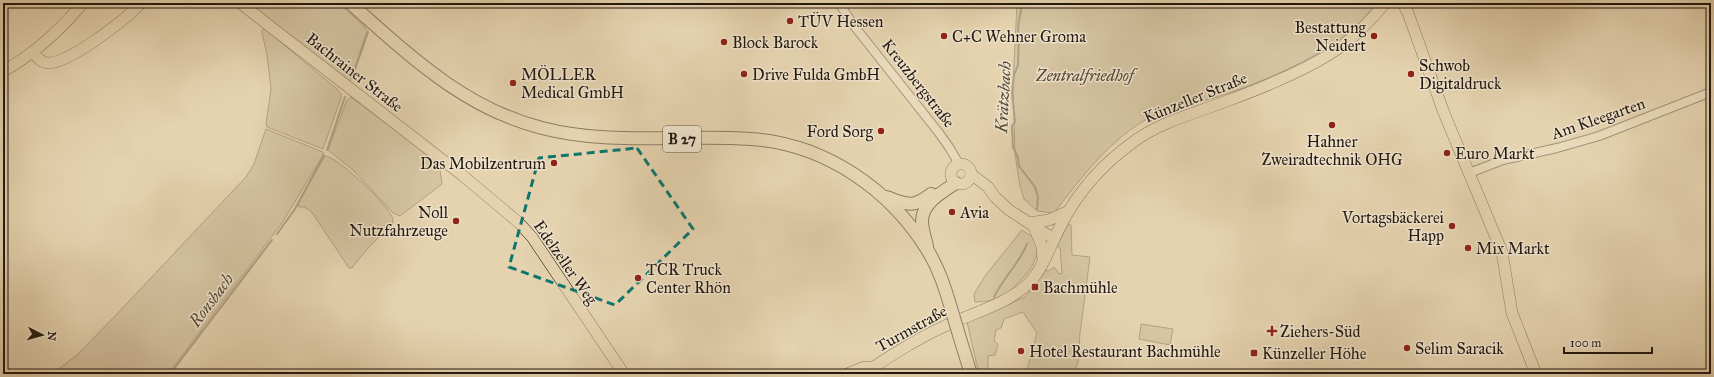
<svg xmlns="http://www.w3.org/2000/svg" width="1714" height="377" viewBox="0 0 1714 377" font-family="'IM FELL Great Primer',serif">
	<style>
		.green { fill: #c4b394; stroke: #726552 }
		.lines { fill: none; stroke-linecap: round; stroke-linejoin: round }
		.stream { stroke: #6e614f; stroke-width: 2 }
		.minor-casing { stroke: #524637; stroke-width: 10 }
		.major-casing { stroke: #21170f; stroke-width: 12 }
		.highway-casing { stroke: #21170f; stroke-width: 14 }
		.minor { stroke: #eee2cb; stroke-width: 8 }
		.major { stroke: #e5d3af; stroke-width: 11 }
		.highway { stroke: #e5d3af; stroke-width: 12 }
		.highway-bridge-casing { stroke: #21170f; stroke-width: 14; stroke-linecap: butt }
		.highway-bridge { stroke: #e5d3af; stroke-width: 12 }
		.marked { fill: none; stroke: #0f766e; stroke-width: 3; stroke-dasharray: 8 5; stroke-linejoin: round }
		.poi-dot { fill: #8f2418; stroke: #eee2cb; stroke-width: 1.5 }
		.labels { text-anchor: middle; stroke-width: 3; stroke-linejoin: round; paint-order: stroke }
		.shield { fill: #eee2cb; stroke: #5e5447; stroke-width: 1 }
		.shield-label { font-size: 15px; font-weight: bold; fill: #21170f }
		.poi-label { font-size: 16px; fill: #21170f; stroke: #eee2cb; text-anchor: start }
		.street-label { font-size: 16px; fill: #21170f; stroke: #eee2cb }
		.park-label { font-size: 16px; font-style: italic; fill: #524637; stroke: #eee2cb }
		.water-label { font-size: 17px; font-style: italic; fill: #554939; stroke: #eee2cb }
	</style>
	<rect width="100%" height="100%" fill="#e5d3af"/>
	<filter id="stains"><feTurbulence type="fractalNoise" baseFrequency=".005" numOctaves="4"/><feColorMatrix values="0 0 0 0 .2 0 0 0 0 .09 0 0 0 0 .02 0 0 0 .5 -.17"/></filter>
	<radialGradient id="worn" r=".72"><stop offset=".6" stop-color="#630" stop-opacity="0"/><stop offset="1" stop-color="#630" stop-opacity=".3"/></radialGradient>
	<g class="green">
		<path d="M249,3H339L365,27L367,31L350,82Z"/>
		<path d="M1017,3H1377C1368,14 1359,25 1347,34C1316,59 1256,85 1217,97C1197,103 1171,108 1153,116C1111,137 1082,177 1054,213L1037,211L1024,199L1020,186L1015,154L1013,85Z"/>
		<path d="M265,29L337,89L341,94V98L323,149L267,127L266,124L271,89L267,55L262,33V30Z"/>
		<path d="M351,97L439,163L442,184L400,216L393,213L353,170L328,150L347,100Z"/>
		<path d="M266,129L318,150L323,152V155L282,223L168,374H52L77,355L116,315L246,177L254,164Z"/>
		<path d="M325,156C337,156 397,212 393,222C391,230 379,236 374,242C366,250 359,259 352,268H349L311,211L304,207H299L298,203Z"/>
		<path d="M1068,224L1071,225L1072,255L1090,257L1080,333L1078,363L1073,374H1026L1037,333L1023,312L1004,319L1001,328L996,330L994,341L998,344L995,355L988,356V374H979L967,322L1025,297L1032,289L1046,270L1049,271L1054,267L1059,274L1062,273L1060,248L1057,246Z"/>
		<path d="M1022,230C1025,232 1030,235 1033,237C1049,255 1019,285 1004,295C996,300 984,302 975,302L974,294L985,276Z"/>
		<path d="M1141,324L1173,329L1170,345L1139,339Z"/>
	</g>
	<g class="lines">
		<g class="stream">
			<path d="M1022,3C1021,13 1018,21 1018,31L1019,33L1018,65L1014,75L1012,93L1015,122L1012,126L1013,147L1018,158L1019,166L1035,187L1038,197L1037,209"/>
			<path d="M352,78L368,32"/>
			<path d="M327,150L345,97"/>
			<path d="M277,234L295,209L324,155"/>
			<path d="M994,297C1003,278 1019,264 1027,244"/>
			<path d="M170,374L272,240"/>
		</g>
		<g class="minor-casing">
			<g id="minor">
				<path d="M839,3L855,27L939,133L949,147L959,164"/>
				<path d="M1469,173L1503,160L1557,148L1599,136L1711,92"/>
			</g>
		</g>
		<g class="major-casing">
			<g id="major">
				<path d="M240,3L462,175L518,222L532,237L624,374"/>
				<path d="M1403,3L1408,13L1444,113L1502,252L1512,313L1536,374"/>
				<path d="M33,52C37,57 40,62 47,63C69,64 126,19 141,3"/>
				<path d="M3,71C35,54 60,30 83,3"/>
				<circle cx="961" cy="174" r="10"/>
				<path d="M971,174L988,187L995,197L1009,210L1054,239"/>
				<path d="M1029,223L1049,220L1069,211"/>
				<path d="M1034,227L1042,246L1043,260"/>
				<path d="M847,374L864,367H871"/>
				<path d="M863,374C889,357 916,339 945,326C972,313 1006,305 1028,284C1044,268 1051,243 1062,223C1079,190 1105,162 1136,140C1163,121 1196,113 1227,101C1262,88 1313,68 1343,45C1359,33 1372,19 1385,3"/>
			</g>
		</g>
		<g class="highway-casing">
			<g id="highway">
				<path d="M350,3C409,55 463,108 542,128C611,146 681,134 751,139C825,144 890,189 928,251C939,269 945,288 951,308"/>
				<path d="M886,197C907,204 912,209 931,194"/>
				<path d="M927,246C925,238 922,229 922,221C922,203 942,192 956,183"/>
				<path d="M959,335L971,374"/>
			</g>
		</g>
		<use href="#minor" class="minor"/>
		<use href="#major" class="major"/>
		<use href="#highway" class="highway"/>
		<g class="highway-bridge-casing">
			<path id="highway-bridge" d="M951,308L959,335"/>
		</g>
		<use href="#highway-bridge" class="highway-bridge"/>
	</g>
	<path d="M0 0H1714V377H0ZM637,148L693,229L615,305L509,267L539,158Z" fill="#e5d3af" fill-opacity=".55" fill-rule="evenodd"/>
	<path class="marked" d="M637,148L693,229L615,305L509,267L539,158Z"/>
	<g class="poi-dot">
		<circle cx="790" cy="21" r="4"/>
		<circle cx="944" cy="36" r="4"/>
		<circle cx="1374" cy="36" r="4"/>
		<circle cx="724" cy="42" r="4"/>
		<circle cx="744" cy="74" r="4"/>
		<circle cx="1411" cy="74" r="4"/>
		<circle cx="513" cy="83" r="4"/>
		<circle cx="1332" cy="125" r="4"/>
		<circle cx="881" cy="131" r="4"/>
		<circle cx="1447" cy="153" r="4"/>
		<circle cx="554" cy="163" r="4"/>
		<circle cx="952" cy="212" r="4"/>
		<circle cx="456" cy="221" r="4"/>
		<circle cx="1452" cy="226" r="4"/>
		<circle cx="1468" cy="248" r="4"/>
		<circle cx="638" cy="278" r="4"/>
		<rect x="1031" y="283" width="8" height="8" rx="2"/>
		<path d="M1270 325h4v4h4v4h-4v4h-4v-4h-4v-4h4z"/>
		<circle cx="1407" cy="348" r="4"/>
		<circle cx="1021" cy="351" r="4"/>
		<rect x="1250" y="349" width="8" height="8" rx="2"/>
	</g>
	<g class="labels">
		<rect class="shield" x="663" y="126" width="38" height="26" rx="3"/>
		<g class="shield-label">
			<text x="682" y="144">B 27</text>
		</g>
		<g class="poi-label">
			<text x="798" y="27">TÜV Hessen</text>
			<text x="1366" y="33" text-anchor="end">Bestattung<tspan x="1366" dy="18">Neidert</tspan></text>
			<text x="952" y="42">C+C Wehner Groma</text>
			<text x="732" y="48">Block Barock</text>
			<text x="1419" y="71">Schwob<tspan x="1419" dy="18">Digitaldruck</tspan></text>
			<text x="521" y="80">MÖLLER<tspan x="521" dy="18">Medical GmbH</tspan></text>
			<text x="752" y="80">Drive Fulda GmbH</text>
			<text x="873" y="137" text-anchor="end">Ford Sorg</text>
			<text x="1332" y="147" text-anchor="middle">Hahner<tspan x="1332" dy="18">Zweiradtechnik OHG</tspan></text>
			<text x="1455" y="159">Euro Markt</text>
			<text x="546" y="169" text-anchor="end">Das Mobilzentrum</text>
			<text x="448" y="218" text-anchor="end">Noll<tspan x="448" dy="18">Nutzfahrzeuge</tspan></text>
			<text x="960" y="218">Avia</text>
			<text x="1444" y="223" text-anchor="end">Vortagsbäckerei<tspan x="1444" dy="18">Happ</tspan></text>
			<text x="1476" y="254">Mix Markt</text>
			<text x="646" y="275">TCR Truck<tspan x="646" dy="18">Center Rhön</tspan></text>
			<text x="1043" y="293">Bachmühle</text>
			<text x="1280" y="337">Ziehers-Süd</text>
			<text x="1415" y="354">Selim Saracik</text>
			<text x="1029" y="357">Hotel Restaurant Bachmühle</text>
			<text x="1262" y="359">Künzeller Höhe</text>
		</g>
		<g class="street-label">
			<text transform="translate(355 72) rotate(38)" y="6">Bachrainer Straße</text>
			<text transform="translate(919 83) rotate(52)" y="6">Kreuzbergstraße</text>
			<text transform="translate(1195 97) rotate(-22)" y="6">Künzeller Straße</text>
			<text transform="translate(1598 118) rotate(-19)" y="6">Am Kleegarten</text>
			<text transform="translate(566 262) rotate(55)" y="6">Edelzeller Weg</text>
			<text transform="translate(911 328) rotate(-29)" y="6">Turmstraße</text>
		</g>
		<g class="park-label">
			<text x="1085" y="81">Zentralfriedhof</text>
		</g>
		<g class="water-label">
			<text transform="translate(1003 97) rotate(-87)" y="6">Krätzbach</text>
			<text transform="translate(211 300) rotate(-53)" y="6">Ronsbach</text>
		</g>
	</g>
	<rect width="1714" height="377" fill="none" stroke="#e5d3af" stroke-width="16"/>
	<rect x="4" y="4" width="1706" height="369" fill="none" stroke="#21170f" stroke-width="2"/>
	<rect x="8" y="8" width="1698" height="361" fill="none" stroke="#21170f"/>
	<g transform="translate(42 335) rotate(96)" stroke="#eee2cb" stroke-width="3" paint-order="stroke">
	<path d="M0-3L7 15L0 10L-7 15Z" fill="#21170f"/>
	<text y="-6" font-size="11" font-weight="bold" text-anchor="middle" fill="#21170f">N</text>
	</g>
	<path d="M1564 347v6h88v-6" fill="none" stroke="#21170f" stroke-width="2"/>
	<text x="1570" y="347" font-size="12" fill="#21170f" stroke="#eee2cb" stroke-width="3" paint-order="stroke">100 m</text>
	<rect width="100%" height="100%" filter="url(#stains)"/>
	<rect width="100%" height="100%" fill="url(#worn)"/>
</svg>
